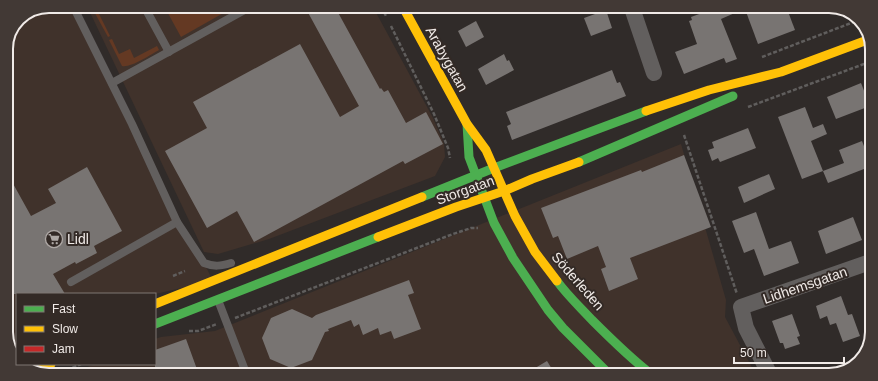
<svg xmlns="http://www.w3.org/2000/svg" width="878" height="381" viewBox="0 0 878 381" font-family="Helvetica,sans-serif">
	<style>
		.built { fill: #40322b }
		.green { fill: #643923 }
		.building { fill: #787472 }
		.lines { fill: none; stroke-linecap: round; stroke-linejoin: round }
		.path { stroke: #605e5d; stroke-width: 2.5; stroke-dasharray: 4 2; stroke-linecap: butt }
		.lane { stroke: #625f5e; stroke-width: 8 }
		.street { stroke: #625f5e; stroke-width: 16 }
		.fast { stroke: #4caf50; stroke-width: 9 }
		.slow { stroke: #ffc107; stroke-width: 9 }
		.jam { stroke: #c62828; stroke-width: 9 }
		.labels { text-anchor: middle; stroke-width: 4; stroke-linejoin: round; paint-order: stroke }
		.street-label { font-size: 14px; fill: #f0eae7; stroke: #332a26 }
		.poi-label { font-size: 14px; fill: #f0eae7; stroke: #332a26; text-anchor: start }
		.rim { fill: none; stroke: #f0eae7; stroke-width: 2 }
	</style>
	<rect width="100%" height="100%" fill="#302b29"/>
	<g class="built">
		<path d="M49,6H73L177,222L204,263L213,281L155,294H17V357L14,358L6,336V46L19,18Z"/>
		<path d="M87,6L373,7L433,118L444,144L445,157L435,176L269,239L218,254L204,252Z"/>
		<path d="M681,144L726,300L725,317L756,375L81,372L80,370L95,364H155V339L161,337L215,331Z"/>
	</g>
	<g class="green">
		<path d="M91,6H95L110,36L108,37Z"/>
		<path d="M164,6L234,7L181,37Z"/>
		<path d="M112,39L119,54L130,49L134,58L157,46L159,50C150,55 131,68 122,66L109,40Z"/>
	</g>
	<g class="building">
		<path d="M305,7H335L380,89L381,88L384,92L388,90L406,123L426,112L443,144L405,164L403,161L254,242L237,211L207,228L165,151L207,128L193,102L300,44L340,117L359,106Z"/>
		<path d="M713,9H744L721,19L737,59L726,63L724,58L684,74L675,52L697,44L689,21L692,20L691,17Z"/>
		<path d="M745,9H787L795,30L758,44Z"/>
		<path d="M606,10L612,28L591,36L584,18Z"/>
		<path d="M476,21L484,37L466,47L458,31Z"/>
		<path d="M504,54L507,61L509,60L514,70L486,85L478,69Z"/>
		<path d="M612,70L617,83L620,82L626,96L512,140L507,126L511,124L506,112Z"/>
		<path d="M861,83L870,106L836,119L827,97Z"/>
		<path d="M805,107L813,128L823,124L827,134L811,141L823,171L802,179L778,117Z"/>
		<path d="M748,128L756,148L720,162L718,158L712,161L708,150L714,148L712,142Z"/>
		<path d="M862,141L867,154L864,155L869,167L828,183L823,171L844,163L839,150Z"/>
		<path d="M684,155L711,227L630,258L638,279L609,291L601,269L606,267L598,246L567,259L558,236L553,238L541,208L641,170L642,172Z"/>
		<path d="M87,167L122,231L94,246L97,253L76,264L75,262L53,274L65,294H6V171L31,216L56,203L48,189Z"/>
		<path d="M769,174L775,189L744,203L738,187Z"/>
		<path d="M756,212L769,249L791,241L799,263L764,276L754,249L744,253L732,221Z"/>
		<path d="M853,217L862,240L826,254L818,231Z"/>
		<path d="M409,280L414,293L408,295L421,329L394,339L391,331L380,335L378,328L363,335L359,324L354,327L351,320L328,329L329,331L325,332L312,360L291,368L270,359L262,338L271,318L292,309L312,318L316,315Z"/>
		<path d="M841,296L848,315L852,314L860,336L843,342L836,323L830,325L827,316L820,319L816,306Z"/>
		<path d="M792,314L800,336L797,337L800,344L785,349L783,343H780L772,321Z"/>
		<path d="M186,339L198,372H174L173,368L162,372H155V350Z"/>
		<path d="M547,361L555,374H525Z"/>
	</g>
	<g class="lines">
		<g class="path">
			<path d="M381,7L386,16"/>
			<path d="M391,26L434,114L448,148L450,158"/>
			<path d="M762,57L859,20"/>
			<path d="M748,107L872,61"/>
			<path d="M684,135L737,294"/>
			<path d="M173,276L185,271"/>
			<path d="M235,318L453,234L471,228H478"/>
			<path d="M189,331H198L217,324"/>
			<path d="M67,370L81,364"/>
		</g>
		<g class="lane">
			<path d="M73,6L132,124L177,222L204,263C214,267 221,266 231,263"/>
			<path d="M144,6L169,52"/>
			<path d="M112,83L250,7"/>
			<path d="M71,282L177,222"/>
			<path d="M218,300L246,373"/>
		</g>
		<g class="street">
			<path d="M632,8L654,73"/>
			<path d="M770,375L746,328L741,307L870,262"/>
		</g>
		<g class="fast">
			<path d="M467,124L469,157L494,223L513,258L548,310L563,328L609,374"/>
			<path d="M579,162L733,96"/>
			<path d="M422,197L494,168L646,111"/>
			<path d="M557,281C567,295 580,307 592,320C611,339 630,358 651,374"/>
			<path d="M155,324L378,237"/>
		</g>
		<g class="slow">
			<path d="M403,7L467,124L486,150L515,216L535,252L557,281"/>
			<path d="M646,111L709,90L781,72L870,39"/>
			<path d="M378,237L456,207L504,191L532,179L579,162"/>
			<path d="M155,304L422,197"/>
			<path d="M32,371L51,364"/>
		</g>
		<path class="jam" d="M14,358L17,357"/>
	</g>
	<defs>
		<g id="supermarket-ring" transform="scale(0.9)"><circle r="9.5" fill="#332a26" stroke="#ada7a4" stroke-width="1.5"/><path d="M-6-5.5h2.5l.6 2H6L4.5 2H-2.5L-4.4-4H-6ZM-1.5 3.2a1.3 1.3 0 1 0 .1 0ZM3 3.2a1.3 1.3 0 1 0 .1 0Z" fill="#ada7a4"/></g>
	</defs>
	<g fill-rule="evenodd">
		<use href="#supermarket-ring" x="54" y="239"/>
	</g>
	<g class="labels">
		<g class="street-label">
			<text transform="translate(447 59) rotate(61)" y="5">Arabygatan</text>
			<text transform="translate(465 190) rotate(-20)" y="5">Storgatan</text>
			<text transform="translate(578 281) rotate(49)" y="5">Söderleden</text>
			<text transform="translate(805 285) rotate(-19)" y="5">Lidhemsgatan</text>
		</g>
		<g class="poi-label">
			<text x="67" y="244">Lidl</text>
		</g>
	</g>
	<path d="M0 0H878V381H0ZM49 13H829A36 36 0 0 1 865 49V332A36 36 0 0 1 829 368H49A36 36 0 0 1 13 332V49A36 36 0 0 1 49 13Z" fill="#423935" fill-rule="evenodd"/>
	<path class="rim" d="M49 13H829A36 36 0 0 1 865 49V332A36 36 0 0 1 829 368H49A36 36 0 0 1 13 332V49A36 36 0 0 1 49 13Z"/>
	<rect x="16" y="293" width="140" height="72" fill="#332a26" stroke="#7f7773"/>
	<rect x="24" y="306" width="20" height="6" fill="#4caf50" stroke="#7f7773"/>
	<text x="52" y="313" font-size="12" fill="#f0eae7">Fast</text>
	<rect x="24" y="326" width="20" height="6" fill="#ffc107" stroke="#7f7773"/>
	<text x="52" y="333" font-size="12" fill="#f0eae7">Slow</text>
	<rect x="24" y="346" width="20" height="6" fill="#c62828" stroke="#7f7773"/>
	<text x="52" y="353" font-size="12" fill="#f0eae7">Jam</text>
	<path d="M734 357v6h110v-6" fill="none" stroke="#f0eae7" stroke-width="2"/>
	<text x="740" y="357" font-size="12" fill="#f0eae7" stroke="#332a26" stroke-width="3" paint-order="stroke">50 m</text>
</svg>
